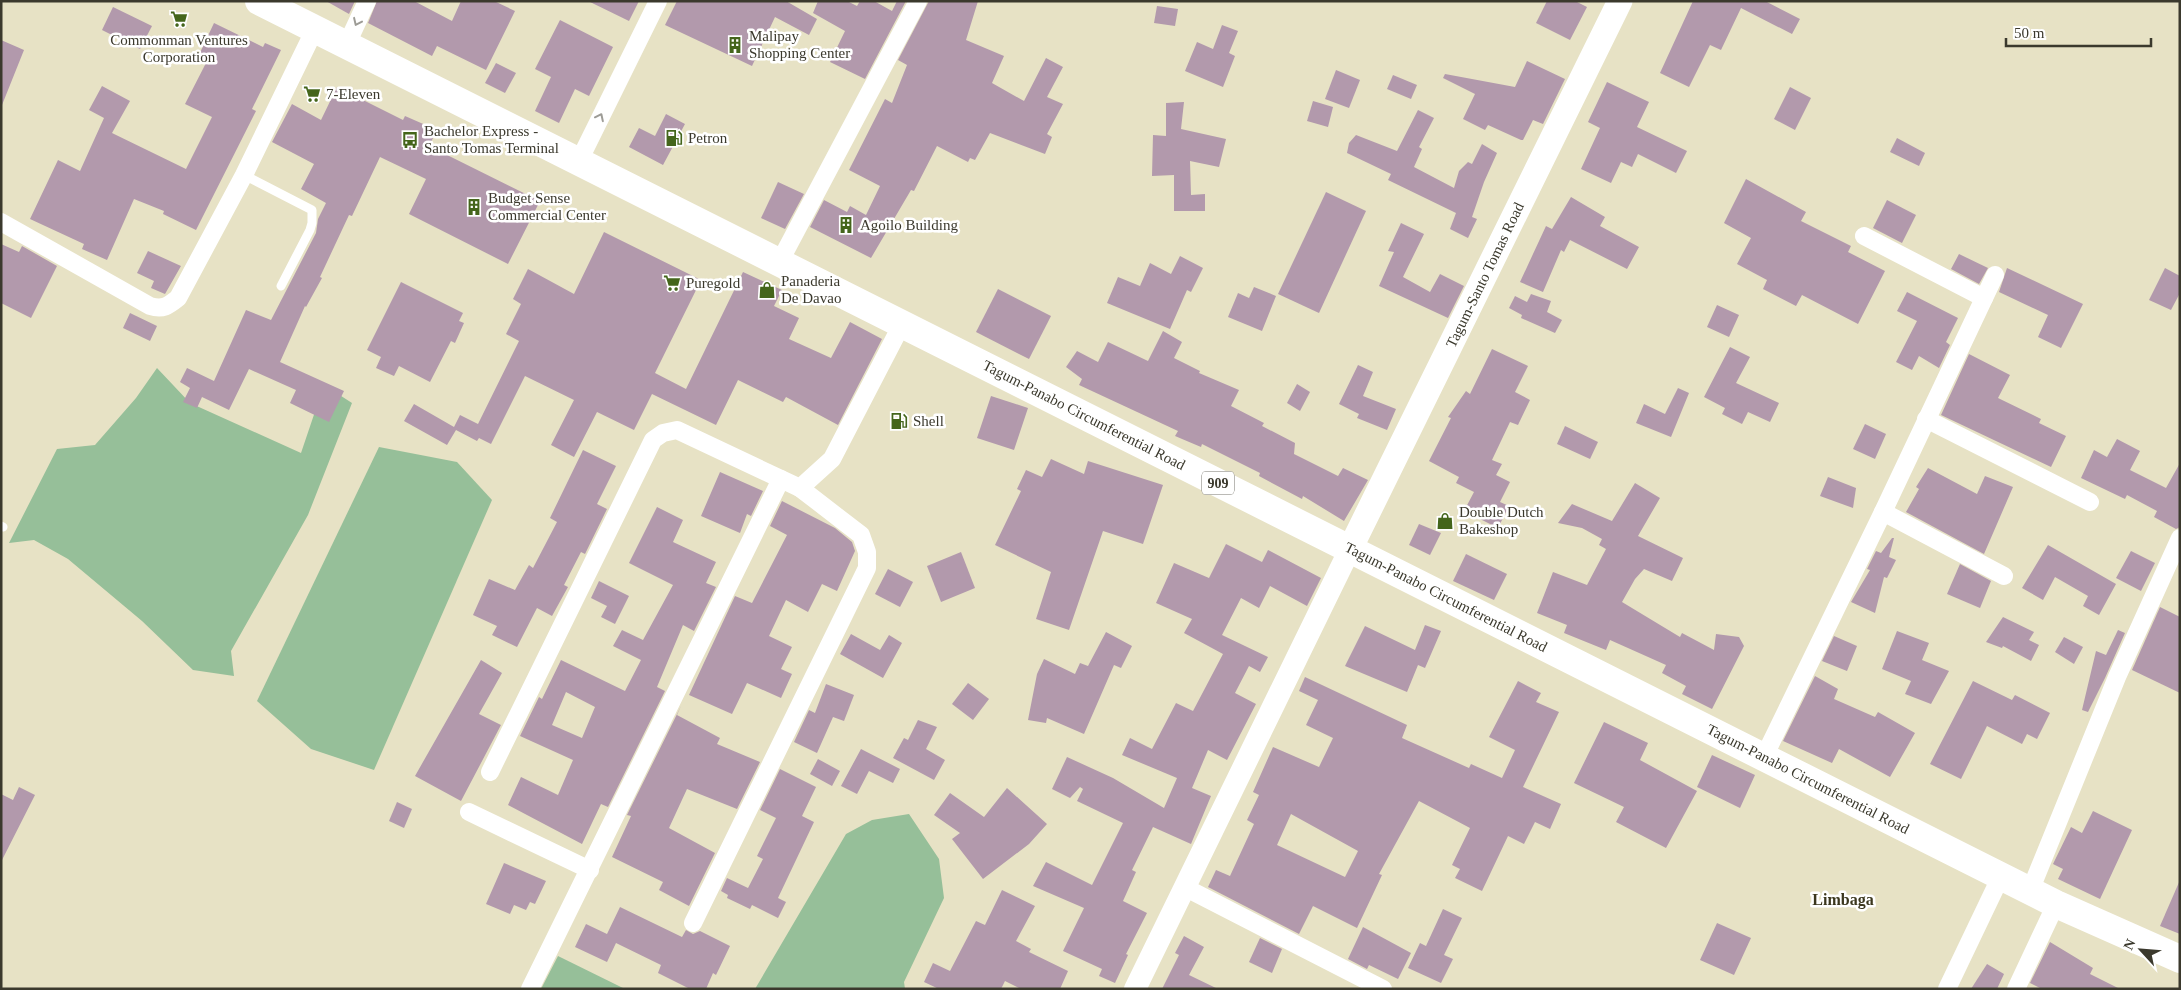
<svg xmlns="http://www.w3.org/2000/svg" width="2181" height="990" viewBox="0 0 2181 990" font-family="Georgia,serif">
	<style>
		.forest { fill: #96bf99 }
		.building { fill: #b299ac; fill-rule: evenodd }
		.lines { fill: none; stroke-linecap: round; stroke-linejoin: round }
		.service { stroke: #fff; stroke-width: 9 }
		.minor { stroke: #fff; stroke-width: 18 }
		.tertiary { stroke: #fff; stroke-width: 22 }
		.secondary { stroke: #fff; stroke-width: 25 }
		.primary { stroke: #fff; stroke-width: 28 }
		.oneway { stroke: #9d9c96 }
		.labels { text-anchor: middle; stroke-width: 5; stroke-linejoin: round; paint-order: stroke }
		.shield { fill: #fff; stroke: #76746c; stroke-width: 1 }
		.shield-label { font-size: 14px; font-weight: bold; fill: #3b392d }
		.poi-label { font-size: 15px; fill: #3b392d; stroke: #fff; text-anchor: start }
		.street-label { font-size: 15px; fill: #3b392d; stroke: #fff }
		.neighbourhood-label { font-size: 16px; font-weight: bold; fill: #3b371e; stroke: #fff }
	</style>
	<rect width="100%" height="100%" fill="#e7e2c5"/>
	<g class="forest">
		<path d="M157,368L190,403L301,453L324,385L352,403L308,515L231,651L234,676L193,670L142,621L68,559L34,540L9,543L57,449L95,445L136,398Z"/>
		<path d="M379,447L457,462L492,500L374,770L311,749L257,701Z"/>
		<path d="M909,814L939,859L944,898L904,982L905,989H755L846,834L872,820Z"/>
		<path d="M558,956L625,989H541Z"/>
	</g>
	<g class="building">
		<path d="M326,1H355L349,14Z"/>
		<path d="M377,1H414L452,21L461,1H494L515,11L486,70L437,46L432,56L368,23Z"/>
		<path d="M588,1H639L629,21Z"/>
		<path d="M677,1H786L817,19L809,35L775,17L752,66L665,25Z"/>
		<path d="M818,1H847L857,6L860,1H874L892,11L897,1H906L865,79L830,62L845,31L813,13Z"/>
		<path d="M929,1H978L966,40L1004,56L992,83L1024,101L1046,58L1063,67L1047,97L1063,104L1047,134L1052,137L1045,154L990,133L975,160L970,158L968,162L937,146L914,191L911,190L871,258L810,227L824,200L847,212L850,206L866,215L880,186L849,170L885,99L892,103L907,65L898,60Z"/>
		<path d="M1547,1H1575L1587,7L1570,40L1536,23Z"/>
		<path d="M1693,1H1765L1800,19L1792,34L1741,8L1721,50L1710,45L1689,87L1660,73Z"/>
		<path d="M1157,6L1178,9L1175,26L1154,23Z"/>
		<path d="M113,7L152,26L140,49L102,30Z"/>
		<path d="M560,20L613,47L589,96L575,89L559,123L535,111L551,77L535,69Z"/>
		<path d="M214,23L263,47L265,43L281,50L252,109L256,111L196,230L163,214L164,211L134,199L107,260L82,249L84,244L30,219L58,160L80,171L104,118L89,110L102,86L130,101L112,133L186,169L212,117L185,104L206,63L197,59Z"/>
		<path d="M1222,25L1238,31L1229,53L1235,56L1223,87L1185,71L1197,42L1213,49Z"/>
		<path d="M1,40L24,50L2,105H1Z"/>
		<path d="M1527,61L1565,79L1543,124L1533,120L1523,140H1521L1488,125L1485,130L1463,119L1475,94L1443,78L1445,74L1515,87Z"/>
		<path d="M496,63L516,73L505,93L485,83Z"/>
		<path d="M1336,70L1360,80L1349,108L1325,99Z"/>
		<path d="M1393,75L1417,85L1411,99L1387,89Z"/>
		<path d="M1607,82L1649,102L1637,127L1687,151L1676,173L1638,154L1632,167L1621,162L1611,183L1581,169L1600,128L1588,122Z"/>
		<path d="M337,87L403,120L405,116L437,130L429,146L540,201L508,264L409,214L426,179L380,157L352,216L349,215L320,277L322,278L306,307L305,306L280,362L344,391L329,422L290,403L296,390L249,369L229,410L202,397L197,408L183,402L190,388L180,382L187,368L214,381L246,310L271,320L316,233L318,219L326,203L301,189L314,164L272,142L292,104L321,120Z"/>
		<path d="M1790,87L1811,98L1795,130L1774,119Z"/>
		<path d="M1313,101L1333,107L1328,127L1307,121Z"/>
		<path d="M1184,102L1181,129L1226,139L1219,167L1190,161L1191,195L1205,194V211H1174V175L1152,176L1153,135L1166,136V103Z"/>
		<path d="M1418,110L1434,118L1419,147L1422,149L1414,167L1454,188L1459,171L1468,162L1472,164L1482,144L1497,153L1484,182L1472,217L1477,219L1468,238L1450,229L1456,213L1388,180L1391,174L1347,153L1349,143L1356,135L1397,151Z"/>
		<path d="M666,114L685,124L663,165L629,147L639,128L655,136Z"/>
		<path d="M1897,138L1925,153L1919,166L1890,152Z"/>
		<path d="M1746,179L1806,212L1801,221L1851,246L1848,252L1885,271L1858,324L1802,295L1796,306L1763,289L1767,280L1737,264L1751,238L1724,223Z"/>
		<path d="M778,182L804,194L785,229L761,218Z"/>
		<path d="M1326,192L1366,211L1319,313L1278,294Z"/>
		<path d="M1571,197L1605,217L1600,226L1639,247L1627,269L1570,240L1564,252L1561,250L1543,292L1520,282L1546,226L1552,229Z"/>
		<path d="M1887,200L1916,215L1902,243L1873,228Z"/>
		<path d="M1401,223L1424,234L1403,277L1430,292L1440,274L1464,286L1448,318L1379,286L1394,252L1388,251Z"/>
		<path d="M604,232L701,280L655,373L686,389L743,272L782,290L774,306L799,318L789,339L831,358L850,322L882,339L838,425L786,397L783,402L738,380L716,425L652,394L634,430L597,412L574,457L551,445L574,400L525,376L491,444L479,438L477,441L456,430L447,445L404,421L414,404L454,427L460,415L478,424L519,341L506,334L521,304L513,299L528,269L574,294Z"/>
		<path d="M1,244L19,252L22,246L57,266L31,318L1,303Z"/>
		<path d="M148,251L181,266L165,294L151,288L154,281L137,273Z"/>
		<path d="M1959,254L1988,268L1979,284L1951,269Z"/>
		<path d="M1180,256L1203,268L1191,292L1187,290L1170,329L1107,303L1118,277L1140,286L1150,263L1171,274Z"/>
		<path d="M2007,268L2083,304L2061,348L2038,337L2048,315L1999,292Z"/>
		<path d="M2165,268L2180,276V293L2171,310L2149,300Z"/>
		<path d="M401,282L463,313L459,321L464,323L455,343L451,341L430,382L399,366L394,376L376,368L381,357L367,350Z"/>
		<path d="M1254,287L1276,296L1262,331L1228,317L1238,293L1249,298Z"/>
		<path d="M998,289L1051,316L1029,359L976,332Z"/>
		<path d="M1907,292L1958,318L1946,342L1950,345L1939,368L1919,356L1912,370L1896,362L1917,321L1897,311Z"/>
		<path d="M1531,294L1551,301L1547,312L1562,320L1555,333L1521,318L1522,315L1509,308L1515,296L1527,302Z"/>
		<path d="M1717,305L1739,315L1729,337L1707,327Z"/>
		<path d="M130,313L157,326L150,341L123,328Z"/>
		<path d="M1163,331L1182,342L1174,358L1200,371L1199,373L1239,390L1231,406L1264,423L1262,426L1295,443L1294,454L1338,476L1343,468L1368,480L1344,521L1303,496L1302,499L1259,476L1260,473L1202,444L1201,447L1175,436L1178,431L1079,385L1082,379L1066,367L1077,351L1098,362L1108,342L1148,361Z"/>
		<path d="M1730,347L1750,357L1736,383L1779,403L1770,422L1748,412L1742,424L1722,414L1725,408L1704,397Z"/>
		<path d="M1492,349L1528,366L1515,392L1530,400L1518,425L1510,422L1492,460L1502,464L1496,475L1510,482L1500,502L1509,506L1498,528L1464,511L1474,492L1456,483L1459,477L1429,461L1451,418L1448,417L1466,391L1470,394Z"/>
		<path d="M1969,354L2010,375L1998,398L2041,419L2039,423L2066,436L2051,467L1941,415Z"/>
		<path d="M1358,365L1373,372L1363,396L1396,409L1387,430L1357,418L1359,414L1339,404Z"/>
		<path d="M1297,384L1310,392L1300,411L1287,403Z"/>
		<path d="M1678,388L1689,393L1671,437L1636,423L1644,404L1665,414Z"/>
		<path d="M991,396L1028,408L1014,450L977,438Z"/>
		<path d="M1865,424L1886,434L1875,459L1853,449Z"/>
		<path d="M1565,426L1598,442L1590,459L1557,444Z"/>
		<path d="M2117,439L2140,451L2130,470L2166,488L2180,463V527L2176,529L2154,517L2157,511L2127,495L2125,499L2081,478L2094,450L2107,457Z"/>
		<path d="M583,450L616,466L597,504L607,509L585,554L581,552L564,585L568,587L552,616L537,608L517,647L492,635L497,626L473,615L489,579L515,590L529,565L533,568L557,522L550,518Z"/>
		<path d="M1051,459L1084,474L1088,461L1163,485L1143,544L1103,531L1069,630L1036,619L1051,572L995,545L1021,491L1017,489L1026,470L1042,477Z"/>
		<path d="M1928,468L1977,494L1985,476L2013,487L1984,554L1906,512L1919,489L1916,487Z"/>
		<path d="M720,472L763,491L751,516L747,514L740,533L701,516Z"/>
		<path d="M1828,477L1856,488L1853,508L1820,496Z"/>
		<path d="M1635,483L1660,498L1638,536L1683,558L1672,581L1644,569L1635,579L1622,602L1680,637L1682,633L1714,650L1716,634L1739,637L1744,646L1712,709L1682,694L1686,686L1662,673L1666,665L1610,640L1606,650L1564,633L1567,625L1537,613L1553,572L1587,585L1606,549L1599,545L1602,539L1582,528L1558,523L1572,504L1612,521Z"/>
		<path d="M782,501L835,528L852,542L855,551L837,591L822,584L808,612L786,600L769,636L792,647L781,669L792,674L781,698L747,683L732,714L689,695L735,596L752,603L787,535L770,526Z"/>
		<path d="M657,507L683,520L673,542L716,562L706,583L716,587L694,631L683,625L657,687L665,691L608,807L601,804L582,844L508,805L521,777L558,795L573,760L520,736L539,697L542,699L561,660L625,691L641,660L613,646L622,630L643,640L673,585L629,563ZM566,692L595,707L582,738L552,725Z"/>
		<path d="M1419,524L1441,533L1430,555L1409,545Z"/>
		<path d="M1892,538H1894L1889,557L1896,560L1887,578L1884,577L1875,613L1851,602L1870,570L1867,569L1876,551L1881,553Z"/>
		<path d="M1226,544L1262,562L1268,550L1321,578L1307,606L1270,586L1259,608L1241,598L1222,635L1268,657L1260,672L1249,666L1235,693L1256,704L1227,760L1208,750L1192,788L1211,796L1191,844L1153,827L1132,870L1136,872L1123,901L1147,913L1126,954L1128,955L1115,983L1099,976L1102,969L1063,951L1084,908L1033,886L1046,862L1092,885L1123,823L1077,801L1083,789L1080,787L1070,798L1052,789L1067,757L1113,778L1164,808L1177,778L1122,755L1130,738L1152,749L1176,703L1193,711L1223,654L1184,633L1192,619L1156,603L1174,563L1209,578Z"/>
		<path d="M2048,545L2116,584L2099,615L2083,606L2088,596L2055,577L2043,600L2022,588Z"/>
		<path d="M2131,551L2155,563L2141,591L2116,578Z"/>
		<path d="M961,552L975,588L941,602L927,566Z"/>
		<path d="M1466,554L1507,574L1494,600L1453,581Z"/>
		<path d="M1960,564L1991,581L1980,608L1947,594Z"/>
		<path d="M888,569L913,582L900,607L875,594Z"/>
		<path d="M599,581L629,596L615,624L601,617L607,606L591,598Z"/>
		<path d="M2160,607L2180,617V693L2132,670Z"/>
		<path d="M2003,617L2034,632L2029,640L2039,645L2031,661L2003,646L2002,648L1986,642Z"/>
		<path d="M1425,625L1441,631L1425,668L1418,665L1407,692L1345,666L1365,626L1415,650Z"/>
		<path d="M2118,630L2125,633L2105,678L2088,712L2082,710L2096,651L2106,655Z"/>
		<path d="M1897,631L1929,643L1922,660L1949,671L1931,704L1905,694L1911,681L1882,669Z"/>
		<path d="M1106,632L1132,646L1121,668L1114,665L1084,734L1047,718L1046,723L1028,720L1037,674L1044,659L1075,674L1080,663L1088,666Z"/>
		<path d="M851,634L880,650L889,635L902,643L883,678L840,654Z"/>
		<path d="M1834,636L1857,646L1847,671L1822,661Z"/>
		<path d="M2064,637L2083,647L2074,664L2055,652Z"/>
		<path d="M481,660L502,673L479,714L501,725L461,801L415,776Z"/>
		<path d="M1815,676L1838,689L1834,699L1875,717L1878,712L1915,733L1890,777L1839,749L1832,763L1783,741Z"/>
		<path d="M1305,677L1407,725L1402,738L1469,768L1471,764L1502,778L1515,750L1489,737L1518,681L1541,693L1536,702L1559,712L1523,787L1561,804L1550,829L1535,822L1524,844L1508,836L1482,891L1455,878L1460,869L1452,865L1470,828L1419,801L1379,874L1382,875L1357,928L1313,906L1299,934L1208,887L1216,870L1230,876L1254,824L1247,820L1259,795L1253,792L1273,747L1319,767L1333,738L1306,725L1318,700L1299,691ZM1291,814L1358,851L1345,877L1277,845Z"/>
		<path d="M1973,681L2012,700L2015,695L2050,713L2037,739L2027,734L2022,744L1987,726L1961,779L1930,764Z"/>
		<path d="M968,683L989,699L973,720L952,704Z"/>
		<path d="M826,684L854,695L844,721L833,717L817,753L794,742L809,710L815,713Z"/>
		<path d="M681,706L677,715L720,738L717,744L760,762L737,809L687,789L669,828L715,853L689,906L659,890L663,882L612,857L631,816L627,815Z"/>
		<path d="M918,720L937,727L926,749L945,760L934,780L893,758L904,738L908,740Z"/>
		<path d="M1604,722L1648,743L1640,760L1697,791L1666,848L1616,822L1624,807L1574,783Z"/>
		<path d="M861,749L900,769L893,783L869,771L857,794L841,786Z"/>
		<path d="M1712,755L1755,775L1740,808L1697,787Z"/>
		<path d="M818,759L840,771L832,786L810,774Z"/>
		<path d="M780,769L816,787L802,816L814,822L778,898L786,902L778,918L752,905L750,909L727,898L728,895L721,891L727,878L748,888L763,859L757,856L776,818L760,810Z"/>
		<path d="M19,787L35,795L1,862V794L13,800Z"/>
		<path d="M1007,788L1047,824L1029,844L983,879L952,839L960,833L934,815L950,793L984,817Z"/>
		<path d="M397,802L412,809L404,828L389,821Z"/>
		<path d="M2093,811L2132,830L2100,899L2058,879L2063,869L2053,864L2071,827L2082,833Z"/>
		<path d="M504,863L546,881L535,904L530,902L526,910L514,905L510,914L486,904Z"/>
		<path d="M2180,880V934L2160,926Z"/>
		<path d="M1002,890L1035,906L1016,941L1031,949L1029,952L1068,971L1060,989H1021L1005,981L1001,989H939L924,982L933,963L950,971L976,921L985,925Z"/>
		<path d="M620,907L682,937L686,930L693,934L700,931L730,946L716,975L713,973L706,989H690L658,973L661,965L616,943L607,962L575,947L586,924L607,934Z"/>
		<path d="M1443,909L1462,918L1444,955L1453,959L1441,983L1408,968L1420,943L1426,946Z"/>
		<path d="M1717,923L1751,938L1734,975L1700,960Z"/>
		<path d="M1363,927L1411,953L1398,979L1369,965L1367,969L1348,959Z"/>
		<path d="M1184,936L1204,947L1189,975L1218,989H1162L1179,955L1175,953Z"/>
		<path d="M1260,938L1282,949L1272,973L1249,962Z"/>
		<path d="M2050,942L2093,968L2090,974L2120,989H2042L2030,983Z"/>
		<path d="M1987,964L2004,974L1997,989H1971Z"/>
	</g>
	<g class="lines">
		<g class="service">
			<path d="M244,175L312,210V223L310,230L281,286"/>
			<path d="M1,526L3,527"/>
		</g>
		<g class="minor">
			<path d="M347,44L367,1"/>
			<path d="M579,161L658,1"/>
			<path d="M1,222L150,306C163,310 168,306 178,298L244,175L315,29"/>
			<path d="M1864,236L1984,298"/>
			<path d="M779,263L918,1"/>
			<path d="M1926,419L2090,502"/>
			<path d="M1883,512L2004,576"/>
			<path d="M1764,757L1883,512L1995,275"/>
			<path d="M490,772L653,440L663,433L677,430L800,488L832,459L902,324"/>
			<path d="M469,812L590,870"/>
			<path d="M1186,888L1383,989"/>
			<path d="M2030,891L2117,677L2180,538"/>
			<path d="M693,923L867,568V552L861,535L800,488"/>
			<path d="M530,989L781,479"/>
			<path d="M1947,989L2001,876"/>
			<path d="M2016,989L2056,904"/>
		</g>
		<path class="tertiary" d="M1135,989L1350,549"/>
		<path class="secondary" d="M1350,549L1620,1"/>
		<path class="primary" d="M259,1L2056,904L2180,959"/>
	</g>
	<defs><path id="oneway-chevron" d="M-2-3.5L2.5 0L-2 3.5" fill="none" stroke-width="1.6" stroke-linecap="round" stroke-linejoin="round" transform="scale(1.25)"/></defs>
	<g class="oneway">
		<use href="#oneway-chevron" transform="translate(357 22) rotate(115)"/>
		<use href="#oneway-chevron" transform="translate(600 117) rotate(-64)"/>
	</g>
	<defs>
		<g id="supermarket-bare" transform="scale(1.35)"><path d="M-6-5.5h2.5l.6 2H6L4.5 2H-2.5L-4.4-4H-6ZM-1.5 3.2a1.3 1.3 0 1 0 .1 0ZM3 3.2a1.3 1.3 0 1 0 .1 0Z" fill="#44651b" stroke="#fff" stroke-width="2.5" paint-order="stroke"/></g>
		<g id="building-bare" transform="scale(1.35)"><path d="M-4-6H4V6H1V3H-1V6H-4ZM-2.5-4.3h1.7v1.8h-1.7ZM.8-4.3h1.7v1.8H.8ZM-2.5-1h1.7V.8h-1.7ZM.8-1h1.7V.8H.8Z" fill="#44651b" stroke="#fff" stroke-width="2.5" paint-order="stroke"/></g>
		<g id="fuel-bare" transform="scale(1.35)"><path d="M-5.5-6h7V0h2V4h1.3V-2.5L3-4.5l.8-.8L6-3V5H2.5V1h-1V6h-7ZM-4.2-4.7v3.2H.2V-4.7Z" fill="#44651b" stroke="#fff" stroke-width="2.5" paint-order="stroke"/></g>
		<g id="bus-bare" transform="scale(1.35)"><path d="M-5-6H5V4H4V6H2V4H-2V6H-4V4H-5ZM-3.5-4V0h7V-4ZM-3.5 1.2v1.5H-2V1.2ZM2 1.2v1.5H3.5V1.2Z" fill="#44651b" stroke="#fff" stroke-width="2.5" paint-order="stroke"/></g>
		<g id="shop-bare" transform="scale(1.35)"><path d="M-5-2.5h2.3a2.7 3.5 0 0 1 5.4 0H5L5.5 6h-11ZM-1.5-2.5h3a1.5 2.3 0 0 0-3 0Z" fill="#44651b" stroke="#fff" stroke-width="2.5" paint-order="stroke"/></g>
	</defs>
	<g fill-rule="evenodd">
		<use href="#supermarket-bare" x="179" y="19"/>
		<use href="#building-bare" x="735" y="45"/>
		<use href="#supermarket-bare" x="312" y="94"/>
		<use href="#fuel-bare" x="674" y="138"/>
		<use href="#bus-bare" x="410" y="140"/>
		<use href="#building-bare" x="474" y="207"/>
		<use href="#building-bare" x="846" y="225"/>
		<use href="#supermarket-bare" x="672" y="283"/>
		<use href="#shop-bare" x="767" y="290"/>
		<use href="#fuel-bare" x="899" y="421"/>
		<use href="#shop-bare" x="1445" y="521"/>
	</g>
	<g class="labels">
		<rect class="shield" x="1202" y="471.5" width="32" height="23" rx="4"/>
		<g class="shield-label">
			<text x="1218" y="488">909</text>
		</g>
		<g class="poi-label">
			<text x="749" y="41">Malipay<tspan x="749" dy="17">Shopping Center</tspan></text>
			<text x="179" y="45" text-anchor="middle">Commonman Ventures<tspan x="179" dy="17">Corporation</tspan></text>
			<text x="326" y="99">7-Eleven</text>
			<text x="424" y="136">Bachelor Express -<tspan x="424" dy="17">Santo Tomas Terminal</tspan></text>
			<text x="688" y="143">Petron</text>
			<text x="488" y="203">Budget Sense<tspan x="488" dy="17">Commercial Center</tspan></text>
			<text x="860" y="230">Agoilo Building</text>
			<text x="781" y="286">Panaderia<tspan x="781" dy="17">De Davao</tspan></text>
			<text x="686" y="288">Puregold</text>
			<text x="913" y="426">Shell</text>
			<text x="1459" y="517">Double Dutch<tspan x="1459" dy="17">Bakeshop</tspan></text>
		</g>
		<g class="street-label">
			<text transform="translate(1485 275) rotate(-64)" y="5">Tagum-Santo Tomas Road</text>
			<text transform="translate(1084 415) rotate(27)" y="5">Tagum-Panabo Circumferential Road</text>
			<text transform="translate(1446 597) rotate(27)" y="5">Tagum-Panabo Circumferential Road</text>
			<text transform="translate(1808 779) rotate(27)" y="5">Tagum-Panabo Circumferential Road</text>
		</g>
		<g class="neighbourhood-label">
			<text x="1843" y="905">Limbaga</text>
		</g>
	</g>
	<rect width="2181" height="990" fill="none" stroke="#3b392d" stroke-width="5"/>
	<g transform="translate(2141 950) rotate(296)" stroke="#ffffff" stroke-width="4" paint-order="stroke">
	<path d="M0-4L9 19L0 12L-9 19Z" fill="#3b392d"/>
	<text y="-8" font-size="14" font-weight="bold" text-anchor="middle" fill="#3b392d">N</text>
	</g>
	<path d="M2006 38v8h145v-8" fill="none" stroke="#3b392d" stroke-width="2.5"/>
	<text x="2014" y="38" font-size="15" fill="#3b392d" stroke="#ffffff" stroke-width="4" paint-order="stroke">50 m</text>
</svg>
